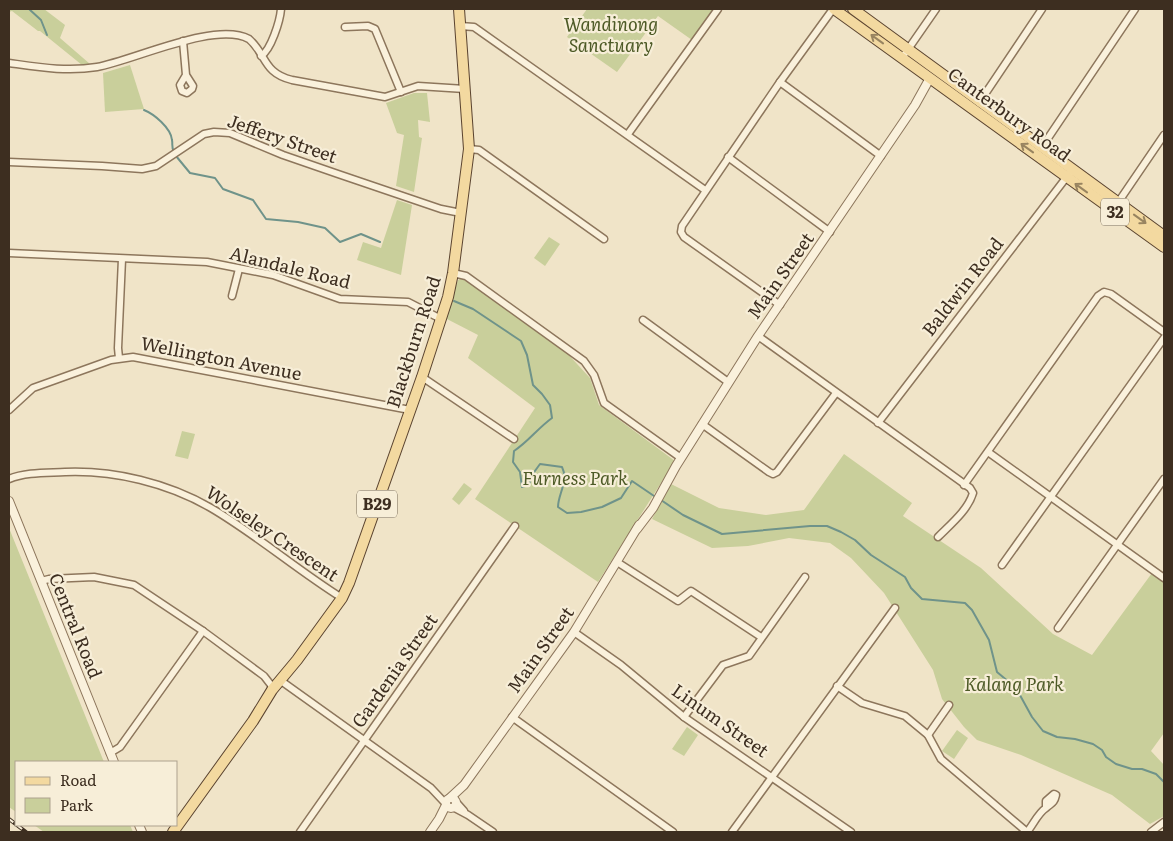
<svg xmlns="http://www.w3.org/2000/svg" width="1173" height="841" viewBox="0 0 1173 841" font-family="Literata,serif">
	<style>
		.green { fill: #c9cf9b }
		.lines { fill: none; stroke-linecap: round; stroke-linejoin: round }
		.stream { stroke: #6f938a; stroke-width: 2 }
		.minor-casing { stroke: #8d765c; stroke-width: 9 }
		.tertiary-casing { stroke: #8d765c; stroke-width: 10 }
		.primary-casing { stroke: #5b4430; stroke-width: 12 }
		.minor { stroke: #faf1dc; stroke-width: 6 }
		.tertiary { stroke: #faf1dc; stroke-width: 8 }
		.primary { stroke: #f3d9a0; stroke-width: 10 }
		.rail-casing { stroke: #3d2e20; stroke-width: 4 }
		.rail { stroke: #f7eed8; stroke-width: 2; stroke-dasharray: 5.5; stroke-linecap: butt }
		.oneway { stroke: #988460 }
		.labels { text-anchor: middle; stroke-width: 4.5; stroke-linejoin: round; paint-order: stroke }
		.shield { fill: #f7eed8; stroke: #756857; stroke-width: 1 }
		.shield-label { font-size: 16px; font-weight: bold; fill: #3d2e20 }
		.park-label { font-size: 18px; font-style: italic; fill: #4d5a26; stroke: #f7eed8 }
		.street-label { font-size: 18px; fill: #3d2e20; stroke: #f7eed8 }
	</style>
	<rect width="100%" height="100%" fill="#f0e4c8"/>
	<g class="green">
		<path d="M9,9H44L65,25L60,38L90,64L82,65L40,31H38L12,11L9,12Z"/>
		<path d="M587,9H714L692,40L658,16L617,72L567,37Z"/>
		<path d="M130,65L144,109L105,112L103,73Z"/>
		<path d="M414,93H427L430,122L418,120L419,137L422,138L414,192L396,186L404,135L397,133L386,103Z"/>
		<path d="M397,200L412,205L401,275L357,260L363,242L381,248Z"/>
		<path d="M549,237L560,244L545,266L534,258Z"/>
		<path d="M463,278L566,352L590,378L599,405L675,461L598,582L475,499L535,408L468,358L478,335L445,318L458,280Z"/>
		<path d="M182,431L195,434L188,459L175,456Z"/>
		<path d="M844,454L912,503L903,516L981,568L1053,634L1092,655L1152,573L1164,583V733L1151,751L1164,765V816L1150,824L1112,795L1021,755L977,740L964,727L942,699L933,670L884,593L851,558L830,543L789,538L748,546L712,548L652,519L671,484L719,508L766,515L804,510Z"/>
		<path d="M464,483L472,489L459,505L452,499Z"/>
		<path d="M9,528L104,762H16V812L9,807Z"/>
		<path d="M687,727L698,735L684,756L672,749Z"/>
		<path d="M957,730L968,738L954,759L942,751Z"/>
		<path d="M34,825H130L133,832H44Z"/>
	</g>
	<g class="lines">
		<g class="stream">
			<path d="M29,9L41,20L47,35"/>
			<path d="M144,110C154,114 171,128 172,140C173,145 171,146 174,152"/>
			<path d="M176,156L190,173L215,178L223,189L253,200L266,219L298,222L325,228L340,242L361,234L380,242"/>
			<path d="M454,301L473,309L521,341L527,355L533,385L542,394L550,405L552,418C538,428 528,442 514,451L513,462L520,472L522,487L529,485L532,475L540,464L562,467C569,481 558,494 558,507L567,513L581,512L602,507L621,498L632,481L657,498"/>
			<path d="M661,500L683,515L722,534L810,526H827L841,532L855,540L871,555L905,577L911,588L922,599L965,603L972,610L989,640L997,672L1016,688L1032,717L1043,731L1057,737L1075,739L1093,744L1102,750L1106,757L1116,764L1132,769H1142L1156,774L1164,782"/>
		</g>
		<g class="minor-casing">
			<g id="minor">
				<path d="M460,26L474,27L705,190"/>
				<path d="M345,27L368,26L375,29L401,92"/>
				<path d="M183,41L186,75L193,86L192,89L187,93L182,91L180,85L186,75"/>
				<path d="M261,56C271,50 280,21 281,9"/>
				<path d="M902,58L936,9"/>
				<path d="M9,63C38,67 67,72 97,67C135,60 215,21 249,39C267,55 263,73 292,80L385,97L418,86L465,89"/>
				<path d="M780,82L881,156"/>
				<path d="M979,103L1042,9"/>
				<path d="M628,134L718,9"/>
				<path d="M1042,147L1135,9"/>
				<path d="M469,149L479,150L604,239"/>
				<path d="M728,157L830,232"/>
				<path d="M9,162L102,166L142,169L156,166L204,134L214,132L230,133L283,155L338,174L441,209L461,213"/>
				<path d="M1117,204L1164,135"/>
				<path d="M9,253L207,262L273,275L340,299L408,302L441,319"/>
				<path d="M453,273L466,276L584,361L594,375L604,403L681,458"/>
				<path d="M232,296L239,269"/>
				<path d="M780,305L684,237L681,232L682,226L780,82L833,9"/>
				<path d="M643,320L728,382"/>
				<path d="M758,336L970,488L973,493C968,510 951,524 938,537"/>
				<path d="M119,358L118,348L122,259"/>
				<path d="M422,377L514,439"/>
				<path d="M9,410L33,388L111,360L133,357L410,410"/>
				<path d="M878,423L1069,174"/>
				<path d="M702,424L769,472L773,474L777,472L836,393"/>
				<path d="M988,452L1164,578"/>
				<path d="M9,479C26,472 47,473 65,472C114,470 168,483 211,508C257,535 297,570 342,598"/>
				<path d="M964,485L1098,296L1104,292L1111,294L1164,332"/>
				<path d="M617,562L678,601L691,591L761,637"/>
				<path d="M1002,565L1164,338"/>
				<path d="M41,581L49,579L94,577L134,585L203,631L264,676L271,685L272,690"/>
				<path d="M1058,628L1164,479"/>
				<path d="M574,632L621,665L684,717L851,832"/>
				<path d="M284,683L431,788L446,804"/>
				<path d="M837,686L862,703L905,716L928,735L941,759L1027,832"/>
				<path d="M512,717L673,832"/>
				<path d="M684,717L723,665L749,656L805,577"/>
				<path d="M928,735L949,705"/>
				<path d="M110,753L120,747L203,631"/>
				<path d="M456,802L464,811"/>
				<path d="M453,807L468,815L493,832"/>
				<path d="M300,832L515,526"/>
				<path d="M732,832L895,608"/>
				<path d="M1027,832C1033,825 1038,813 1046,808C1051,803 1054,804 1056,795L1054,794L1046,801V807"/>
				<path d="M1151,832L1164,822"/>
			</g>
		</g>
		<g class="tertiary-casing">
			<g id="tertiary">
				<path d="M9,501L114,762"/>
				<path d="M637,529L653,508L676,466L758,336L915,105L930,78"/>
				<path d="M451,797L464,785L574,632L639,525"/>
				<circle cx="451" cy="803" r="5"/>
				<path d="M139,825L142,832"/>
				<path d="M430,832L439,819L446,805"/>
			</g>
		</g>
		<g class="primary-casing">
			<g id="primary">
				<path d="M834,9L1164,247"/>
				<path d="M853,9L1164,236"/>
				<path d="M173,832L253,721L272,690L297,660L342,598L349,583L422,377L448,297L453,273L469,149L459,9"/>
			</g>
		</g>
		<use href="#minor" class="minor"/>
		<use href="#tertiary" class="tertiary"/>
		<use href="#primary" class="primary"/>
		<g class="rail-casing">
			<path id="rail" d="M9,819L26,832"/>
		</g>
		<use href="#rail" class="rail"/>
	</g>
	<defs><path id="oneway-shaft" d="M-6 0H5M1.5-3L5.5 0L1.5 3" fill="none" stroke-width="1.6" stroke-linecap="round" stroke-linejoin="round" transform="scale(1.25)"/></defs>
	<g class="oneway">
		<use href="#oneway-shaft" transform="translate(877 39) rotate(-144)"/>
		<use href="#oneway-shaft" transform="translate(1027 148) rotate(-144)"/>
		<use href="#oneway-shaft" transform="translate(1081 188) rotate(-144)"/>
		<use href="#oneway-shaft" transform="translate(1140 219) rotate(36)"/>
	</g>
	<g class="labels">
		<g class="shield">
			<rect x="1101" y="198.5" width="28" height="27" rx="4"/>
			<rect x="357" y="490.5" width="40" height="27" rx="4"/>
		</g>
		<g class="shield-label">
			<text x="1115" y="218">32</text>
			<text x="377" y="510">B29</text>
		</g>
		<g class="park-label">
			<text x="611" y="31">Wandinong<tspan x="611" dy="21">Sanctuary</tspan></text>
			<text x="575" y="485">Furness Park</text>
			<text x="1014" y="691">Kalang Park</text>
		</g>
		<g class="street-label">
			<text transform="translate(1009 115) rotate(36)" y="6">Canterbury Road</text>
			<text transform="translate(282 139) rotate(19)" y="6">Jeffery Street</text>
			<text transform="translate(290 268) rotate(14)" y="6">Alandale Road</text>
			<text transform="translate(781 276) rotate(-55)" y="6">Main Street</text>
			<text transform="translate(963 287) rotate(-52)" y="6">Baldwin Road</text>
			<text transform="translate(414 342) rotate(-72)" y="6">Blackburn Road</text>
			<text transform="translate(221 359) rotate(11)" y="6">Wellington Avenue</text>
			<text transform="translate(272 534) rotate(34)" y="6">Wolseley Crescent</text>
			<text transform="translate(75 626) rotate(68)" y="6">Central Road</text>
			<text transform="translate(541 650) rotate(-55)" y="6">Main Street</text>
			<text transform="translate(395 671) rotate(-55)" y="6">Gardenia Street</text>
			<text transform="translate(720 721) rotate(35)" y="6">Linum Street</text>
		</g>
	</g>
	<rect width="1173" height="841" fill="none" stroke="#3d2e20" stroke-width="20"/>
	<rect x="15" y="761" width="162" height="65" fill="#f7eed8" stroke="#ada18e"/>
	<rect x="25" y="777" width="25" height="8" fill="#f3d9a0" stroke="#ada18e"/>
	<text x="60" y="786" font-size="15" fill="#3d2e20">Road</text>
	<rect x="25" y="798" width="25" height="15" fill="#c9cf9b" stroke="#ada18e"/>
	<text x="60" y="811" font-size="15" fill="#3d2e20">Park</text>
</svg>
